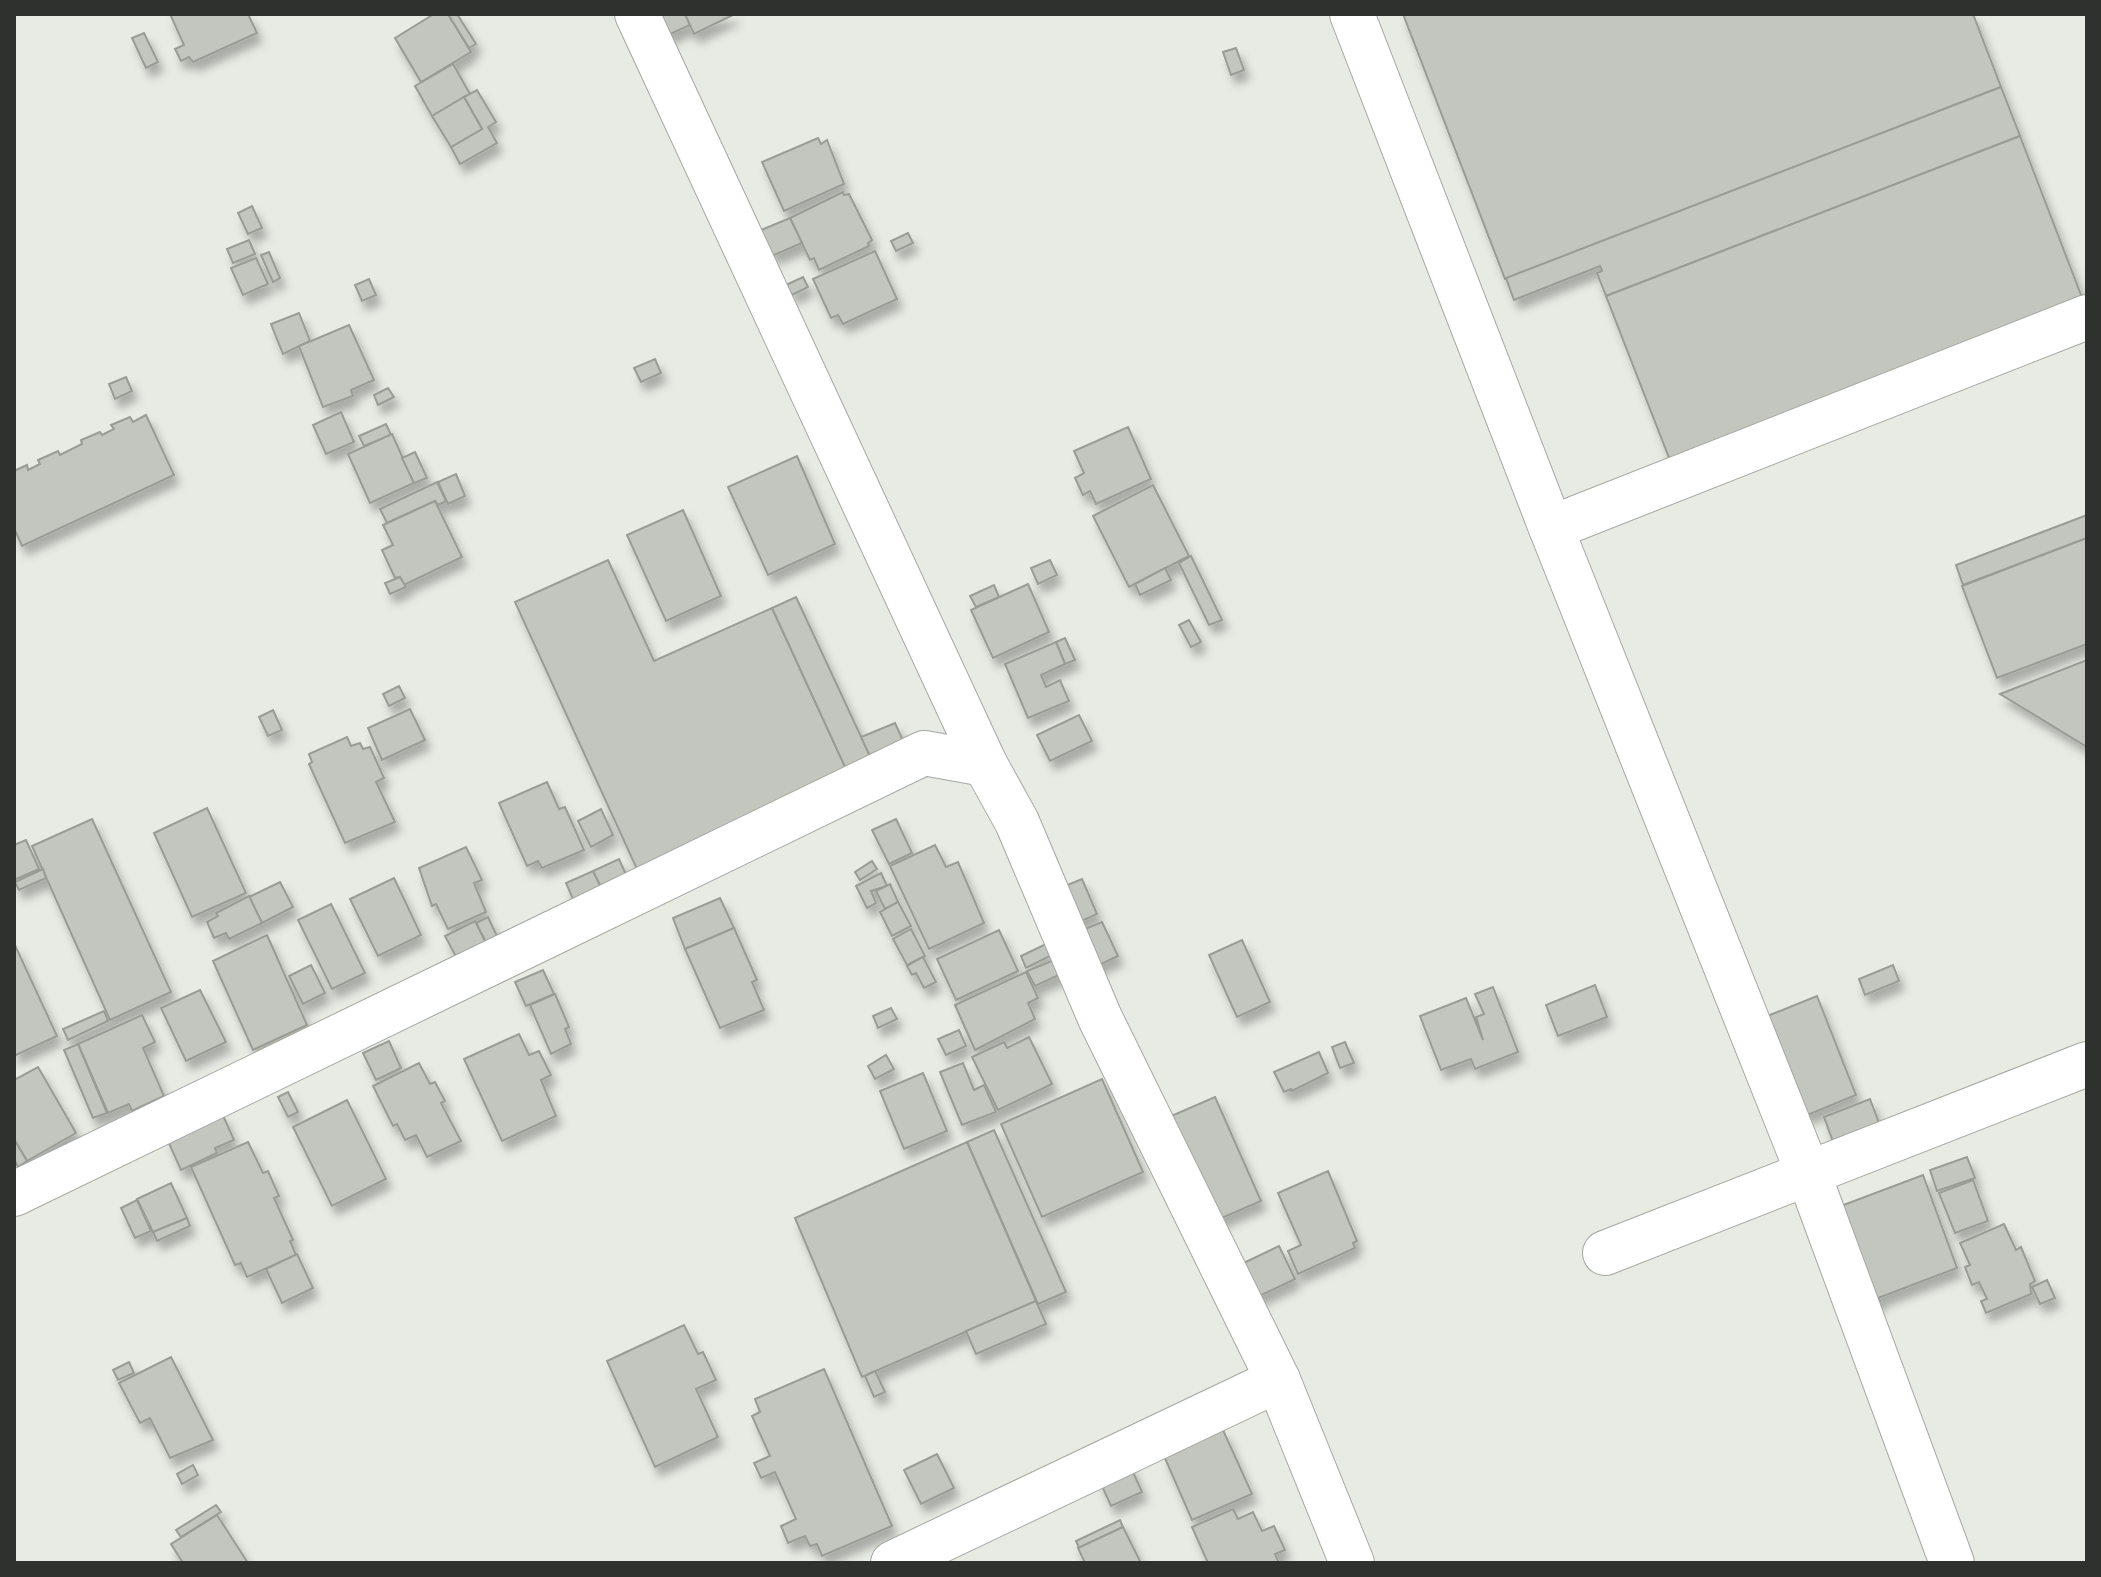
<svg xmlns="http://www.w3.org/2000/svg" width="2101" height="1577" viewBox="0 0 2101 1577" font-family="'Playfair Display',serif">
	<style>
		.building { fill: #c3c6bf; stroke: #999b95; stroke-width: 2; filter: url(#shadow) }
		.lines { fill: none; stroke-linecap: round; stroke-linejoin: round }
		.minor-casing { stroke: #a5a8a1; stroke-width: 46 }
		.minor { stroke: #fff; stroke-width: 44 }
	</style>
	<defs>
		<filter id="shadow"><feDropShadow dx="5" dy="9" stdDeviation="4" flood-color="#0004"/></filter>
	</defs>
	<rect width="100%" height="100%" fill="#e8ebe4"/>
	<g class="building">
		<path d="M170,14H248L257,33L193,62L189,57L181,61L175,49L184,45Z"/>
		<path d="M434,14H448L471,52L421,82L395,38Z"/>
		<path d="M448,14H457L476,44L469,48Z"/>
		<path d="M656,14H685L690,25L666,36Z"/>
		<path d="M685,14H735L694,34Z"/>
		<path d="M1403,14H1973L2001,87L1505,279Z"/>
		<path d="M144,33L158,62L146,68L132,38Z"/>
		<path d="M1236,48L1244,70L1231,75L1223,52Z"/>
		<path d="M453,64L470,94L432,116L415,86Z"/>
		<path d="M2001,87L2020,136L1606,296L1597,273L1602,271L1600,266L1514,300L1506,278Z"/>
		<path d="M477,90L496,122L488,127L497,143L460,164L451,147L482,129L464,97Z"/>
		<path d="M464,97L482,129L451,147L432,116Z"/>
		<path d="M2020,136L2086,308L1673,468L1606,296Z"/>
		<path d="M818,138L821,144L827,140L844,184L784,211L762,162Z"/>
		<path d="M843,192L844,195L849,194L872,240L868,243L869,246L819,270L814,258L810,260L790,218Z"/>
		<path d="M252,206L262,228L248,234L238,213Z"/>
		<path d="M790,218L802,243L772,256L761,230Z"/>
		<path d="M908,233L913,243L896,251L891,241Z"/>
		<path d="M249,240L255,254L233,263L227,249Z"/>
		<path d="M875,251L897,299L843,324L838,315L831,318L813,279Z"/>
		<path d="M269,252L280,278L273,282L261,255Z"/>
		<path d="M256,258L268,284L243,295L231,268Z"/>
		<path d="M803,277L808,287L792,295L786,285Z"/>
		<path d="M369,279L376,295L362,301L355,285Z"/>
		<path d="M299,313L310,341L283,354L271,324Z"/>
		<path d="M349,325L374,380L351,390L353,396L323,407L299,346Z"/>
		<path d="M655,359L661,373L641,382L634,368Z"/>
		<path d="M126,377L132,391L115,399L109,384Z"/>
		<path d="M388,388L394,397L378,405L374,395Z"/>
		<path d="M341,412L354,442L326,454L313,425Z"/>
		<path d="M146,415L174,475L22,546L14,528V471L27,465L28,470L40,464L38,460L58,451L60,455L82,444L81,440L100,432L102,435L114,429L111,425L130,417L133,422Z"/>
		<path d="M386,424L391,435L364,446L359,436Z"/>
		<path d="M1128,427L1151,479L1096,504L1090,491L1083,495L1075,478L1084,473L1074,451Z"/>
		<path d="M392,434L414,483L370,503L348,454Z"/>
		<path d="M415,452L427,478L414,483L402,458Z"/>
		<path d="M797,456L835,544L768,575L728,487Z"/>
		<path d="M456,474L465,496L448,504L438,482Z"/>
		<path d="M437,482L446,501L438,505L435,501L387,523L380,509Z"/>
		<path d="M1153,485L1189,556L1129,587L1093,516Z"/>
		<path d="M435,501L462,557L404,585L400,577L395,578L382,550L393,545L383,525Z"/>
		<path d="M683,510L721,596L666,621L627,535Z"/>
		<path d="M2087,515V538L1963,585L1956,565Z"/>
		<path d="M2087,538V644L1997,678L1962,586Z"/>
		<path d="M1191,556L1222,620L1209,625L1179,563Z"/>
		<path d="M608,560L654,661L772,608L852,782L641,878L515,602Z"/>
		<path d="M1050,560L1057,575L1038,584L1031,568Z"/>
		<path d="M1165,568L1171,580L1140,595L1135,584Z"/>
		<path d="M400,577L406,587L390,594L385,583Z"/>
		<path d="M1028,584L1049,632L993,658L971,610Z"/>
		<path d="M994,585L999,597L976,607L970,596Z"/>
		<path d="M796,597L877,771L852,782L772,608Z"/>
		<path d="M1189,620L1201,642L1191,647L1179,625Z"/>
		<path d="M1065,638L1075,660L1065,664L1056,642Z"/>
		<path d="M1056,642L1065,664L1041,675L1046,687L1060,680L1069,701L1028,718L1005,664Z"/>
		<path d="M2087,660V747L2000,694Z"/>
		<path d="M399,686L405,698L389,706L383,694Z"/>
		<path d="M410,709L425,740L382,760L368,728Z"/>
		<path d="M273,710L282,730L268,736L259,717Z"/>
		<path d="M1079,715L1092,741L1050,761L1037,735Z"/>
		<path d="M895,723L910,756L877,771L861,737Z"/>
		<path d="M347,737L351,746L360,743L363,749L370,747L384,778L376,782L395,822L345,843L309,764L312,762L309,754Z"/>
		<path d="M547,782L559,809L565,807L584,850L542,868L538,861L527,866L499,803Z"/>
		<path d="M207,808L246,893L192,917L154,833Z"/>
		<path d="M601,809L613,835L591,847L578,821Z"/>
		<path d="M92,819L171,992L110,1020L32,846Z"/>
		<path d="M896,819L912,853L889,864L872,830Z"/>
		<path d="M26,840L39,869L14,880V845Z"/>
		<path d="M935,845L946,867L958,862L984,923L929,949L890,866Z"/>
		<path d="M466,847L482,880L474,883L486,912L448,929L436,904L432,906L419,868Z"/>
		<path d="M619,859L632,888L607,900L593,871Z"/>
		<path d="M872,861L877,869L860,880L855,872Z"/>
		<path d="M43,869L46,878L19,890L15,882Z"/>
		<path d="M593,871L607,900L579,913L566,883Z"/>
		<path d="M881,873L887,886L871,891L876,903L867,908L856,886Z"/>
		<path d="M394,878L421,935L378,956L350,899Z"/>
		<path d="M1082,879L1097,914L1075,924L1060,888Z"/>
		<path d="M280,882L293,907L262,923L249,897Z"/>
		<path d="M890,884L898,902L885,909L876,891Z"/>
		<path d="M249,896L262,923L229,939L226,933L214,938L207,922L218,916L216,913Z"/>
		<path d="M720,898L734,928L685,949L673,918Z"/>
		<path d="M898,902L911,926L892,936L880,912Z"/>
		<path d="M331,904L365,973L332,989L298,920Z"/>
		<path d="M488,917L497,936L486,942L476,923Z"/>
		<path d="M475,921L490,951L461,966L445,936Z"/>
		<path d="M1102,922L1118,956L1095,967L1080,931Z"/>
		<path d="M734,928L757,980L752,982L764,1010L720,1028L685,949Z"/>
		<path d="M911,929L925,956L907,965L893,939Z"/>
		<path d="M999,930L1018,971L956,1000L937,959Z"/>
		<path d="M267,935L307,1025L253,1050L213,961Z"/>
		<path d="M1242,940L1270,1002L1237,1017L1209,955Z"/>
		<path d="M14,943L57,1036L14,1056Z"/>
		<path d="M1046,944L1052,955L1026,968L1021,956Z"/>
		<path d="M923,957L936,982L924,988L916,973L912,975L907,966Z"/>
		<path d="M1054,960L1061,974L1035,986L1027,971Z"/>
		<path d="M311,965L325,993L303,1004L289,976Z"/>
		<path d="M1893,965L1899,981L1865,995L1859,979Z"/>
		<path d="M543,970L554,994L526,1006L515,982Z"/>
		<path d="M1026,972L1038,998L1028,1003L1035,1019L975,1050L955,1005Z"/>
		<path d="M1595,985L1607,1017L1558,1036L1546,1005Z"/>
		<path d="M1493,987L1518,1052L1475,1069L1471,1059L1441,1070L1420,1016L1466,998L1483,1040L1476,1017L1484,1014L1475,994Z"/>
		<path d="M200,990L226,1042L186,1061L161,1008Z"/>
		<path d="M555,994L569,1027L565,1029L571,1044L551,1054L530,1005Z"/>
		<path d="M1817,996L1856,1095L1805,1116L1760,1019Z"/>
		<path d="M891,1008L897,1019L878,1028L873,1016Z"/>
		<path d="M104,1011L108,1021L68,1040L63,1029Z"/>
		<path d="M142,1015L155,1042L143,1048L164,1096L132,1111L129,1104L108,1113L78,1044Z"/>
		<path d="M959,1030L966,1046L946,1055L938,1039Z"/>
		<path d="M519,1034L529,1055L539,1051L551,1075L541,1080L556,1116L502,1141L464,1059Z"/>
		<path d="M1029,1037L1052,1084L998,1110L972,1057L1004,1042L1007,1048Z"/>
		<path d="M389,1041L401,1068L376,1080L363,1053Z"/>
		<path d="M1345,1042L1354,1063L1340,1068L1332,1047Z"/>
		<path d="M78,1044L107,1113L93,1118L64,1050Z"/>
		<path d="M1319,1052L1328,1073L1292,1091L1291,1089L1284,1092L1274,1072Z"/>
		<path d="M886,1055L894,1069L875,1079L868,1066Z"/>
		<path d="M419,1063L430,1084L435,1082L445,1101L441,1103L461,1141L427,1157L416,1135L405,1140L397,1124L393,1126L373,1086Z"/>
		<path d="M963,1063L974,1090L984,1085L996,1112L962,1125L940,1072Z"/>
		<path d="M38,1067L76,1133L27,1161L14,1139V1080Z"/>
		<path d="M923,1073L947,1131L904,1149L880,1091Z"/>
		<path d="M1102,1079L1143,1172L1042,1217L1001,1124Z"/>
		<path d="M288,1092L298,1112L288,1117L278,1097Z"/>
		<path d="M1215,1097L1261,1201L1208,1224L1162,1120Z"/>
		<path d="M1870,1099L1882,1131L1836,1150L1824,1117Z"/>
		<path d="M347,1100L386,1179L332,1206L293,1127Z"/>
		<path d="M222,1113L234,1140L215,1148L217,1153L181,1170L167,1139Z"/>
		<path d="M994,1130L1066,1292L1038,1304L967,1142Z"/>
		<path d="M14,1139L27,1161L18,1167L14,1159Z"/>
		<path d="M248,1142L263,1173L268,1171L279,1196L274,1198L293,1240L290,1241L296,1255L247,1277L241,1263L235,1265L191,1167Z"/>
		<path d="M967,1142L1036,1301L862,1377L795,1218Z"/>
		<path d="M1967,1157L1975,1178L1937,1191L1930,1170Z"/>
		<path d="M1328,1171L1357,1241L1353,1243L1355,1248L1298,1274L1288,1251L1301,1245L1278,1193Z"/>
		<path d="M1923,1175L1957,1268L1878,1298L1880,1301L1867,1306L1830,1210Z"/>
		<path d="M1973,1180L1988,1221L1955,1233L1939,1193Z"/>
		<path d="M171,1183L187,1218L153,1232L137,1199Z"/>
		<path d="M137,1200L151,1231L135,1238L121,1208Z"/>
		<path d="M187,1218L190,1226L157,1241L153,1232Z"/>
		<path d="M2004,1224L2016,1250L2021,1247L2035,1281L2030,1284L2031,1294L1986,1313L1981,1301L1987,1299L1979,1282L1972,1285L1965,1267L1970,1265L1960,1243Z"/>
		<path d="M1279,1246L1295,1279L1247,1302L1231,1269Z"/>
		<path d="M297,1254L313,1288L282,1303L266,1269Z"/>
		<path d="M2047,1280L2055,1298L2040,1304L2032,1287Z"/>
		<path d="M1036,1301L1046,1324L976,1354L966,1331Z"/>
		<path d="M684,1325L698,1354L703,1352L716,1380L696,1389L718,1437L655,1467L607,1361Z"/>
		<path d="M171,1357L213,1440L170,1458L150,1418L140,1423L119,1383Z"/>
		<path d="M129,1362L134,1373L118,1380L113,1370Z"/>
		<path d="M824,1369L892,1526L822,1556L817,1544L810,1546L805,1536L788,1543L781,1526L796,1519L775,1472L761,1478L754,1463L770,1456L752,1416L760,1412L755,1399Z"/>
		<path d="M875,1371L885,1392L874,1397L865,1376Z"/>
		<path d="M1223,1430L1252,1494L1192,1520L1164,1456Z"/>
		<path d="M937,1454L954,1488L921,1504L904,1470Z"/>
		<path d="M1129,1463L1142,1492L1111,1506L1098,1477Z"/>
		<path d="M193,1465L198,1475L182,1484L177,1474Z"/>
		<path d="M216,1505L221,1512L181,1537L176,1530Z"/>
		<path d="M1233,1509L1238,1519L1253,1512L1262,1531L1274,1526L1285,1550L1275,1554L1279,1563H1208L1192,1527Z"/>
		<path d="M217,1515L248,1563H183L171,1544Z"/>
		<path d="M1120,1520L1123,1527L1079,1548L1076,1541Z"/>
		<path d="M1123,1527L1141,1563H1085L1078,1548Z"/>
	</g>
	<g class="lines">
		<g class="minor-casing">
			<g id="minor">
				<path d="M637,14L985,764L1017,822L1100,1018L1278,1380L1352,1563"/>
				<path d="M1352,14L1551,528L1808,1173L1952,1563"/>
				<path d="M1551,528L2087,317"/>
				<path d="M14,1194L924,753L985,764"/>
				<path d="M1605,1253L2087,1064"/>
				<path d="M893,1563L1278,1380"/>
			</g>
		</g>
		<use href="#minor" class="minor"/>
	</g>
	<rect width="2101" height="1577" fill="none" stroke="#2f312e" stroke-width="32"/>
</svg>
